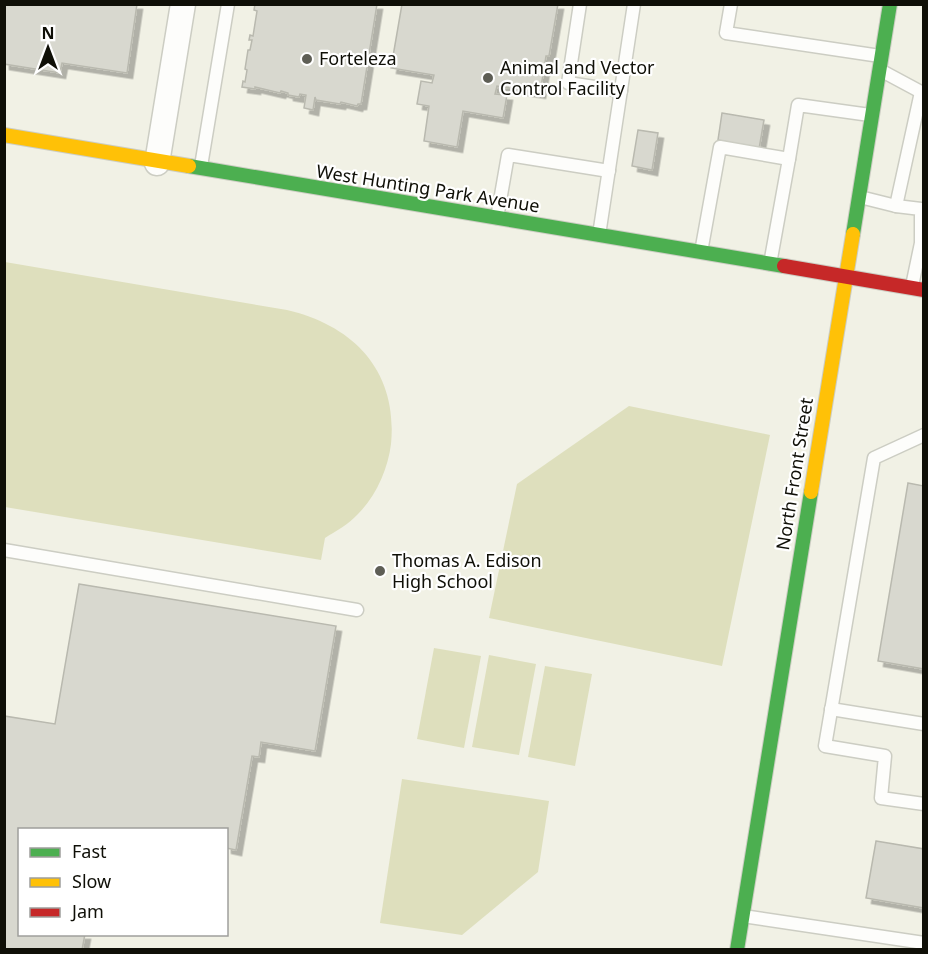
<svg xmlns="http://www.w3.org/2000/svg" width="928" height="954" viewBox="0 0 928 954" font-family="'Noto Sans',sans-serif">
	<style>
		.green { fill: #dedfbd }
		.building { fill: #d8d8cf; stroke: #b9b9af; stroke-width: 1.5; filter: url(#shadow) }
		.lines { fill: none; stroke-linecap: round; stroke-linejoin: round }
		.lane-casing { stroke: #cccdc3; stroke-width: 15 }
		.street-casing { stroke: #cccdc3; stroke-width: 27 }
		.fast-casing { stroke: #cccdc3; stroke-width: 16 }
		.slow-casing { stroke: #cccdc3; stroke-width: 16 }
		.jam-casing { stroke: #cccdc3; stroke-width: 16 }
		.lane { stroke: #fdfdfb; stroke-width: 12 }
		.street { stroke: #fdfdfb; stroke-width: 24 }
		.fast { stroke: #4caf50; stroke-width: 14 }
		.slow { stroke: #ffc107; stroke-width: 14 }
		.jam { stroke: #c62828; stroke-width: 14 }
		.poi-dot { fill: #5e5e55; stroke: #fff; stroke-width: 2 }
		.labels { text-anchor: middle; stroke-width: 4.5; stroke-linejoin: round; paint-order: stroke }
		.poi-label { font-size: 18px; fill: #0f0f07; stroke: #fff; text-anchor: start }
		.street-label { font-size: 18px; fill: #0f0f07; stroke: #fff }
	</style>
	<defs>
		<filter id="shadow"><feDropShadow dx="5.5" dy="5.5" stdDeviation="0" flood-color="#0004"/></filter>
	</defs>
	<rect width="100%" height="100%" fill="#f1f1e5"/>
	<g class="green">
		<path d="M5,262L287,310C355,326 398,372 391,444C388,469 376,496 358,514C349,524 336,531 325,538L321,560L5,507Z"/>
		<path d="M629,406L770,435L722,666L489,618L517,484Z"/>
		<path d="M434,648L481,656L464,748L417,739Z"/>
		<path d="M489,655L536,664L519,755L472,747Z"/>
		<path d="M545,666L592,674L575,766L528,757Z"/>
		<path d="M402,779L549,801L538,872L462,935L380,923Z"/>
	</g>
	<g class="building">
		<path d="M4,4H137L127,73L62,63L60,73L4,64Z"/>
		<path d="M255,4H377L361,104H358L357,106L341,102L340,104L316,100L315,97L313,110L304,108L306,95L300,94L299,97L288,95V93L281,91L280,93L255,87V89L242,87L243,81L245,82L247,70L245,69L248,50H250L252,40H249L250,35L253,36L257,11L254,10Z"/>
		<path d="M402,4H558L549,56H546L540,93L497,86L495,94L507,95L503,118L463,111L457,147L424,141L429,106L417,104L421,81L432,83L434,75L391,68Z"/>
		<path d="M722,113L764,120L759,149L718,140Z"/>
		<path d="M638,130L658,133L652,170L632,166Z"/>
		<path d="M908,483L924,486V669L878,661Z"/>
		<path d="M79,584L336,626L315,751L261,742L259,757L252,756L236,850L226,848V830H20V934H85L82,950H4V716L55,724Z"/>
		<path d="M876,841L924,849V908L866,898Z"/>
	</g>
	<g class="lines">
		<g class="lane-casing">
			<g id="lane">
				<path d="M580,4L568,83L621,91"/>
				<path d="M731,4L726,33L880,56"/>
				<path d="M880,70L921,92L923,97"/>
				<path d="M789,159L798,105L870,115"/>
				<path d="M201,166L228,4"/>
				<path d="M860,197L896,206L921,209V243L912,286"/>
				<path d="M896,206L921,92"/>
				<path d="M497,218L508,155L609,171"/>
				<path d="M599,235L634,4"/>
				<path d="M701,252L720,147L789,159L770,264"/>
				<path d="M924,435L874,458L825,746L885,756L881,798L924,804"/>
				<path d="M4,550L357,610"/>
				<path d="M831,709L924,724"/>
				<path d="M743,916L924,943"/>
			</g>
		</g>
		<g class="street-casing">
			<path id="street" d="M157,163L183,4"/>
		</g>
		<g class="fast-casing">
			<g id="fast">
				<path d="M189,166L784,266"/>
				<path d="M853,234L890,4"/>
				<path d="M737,950L811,492"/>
			</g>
		</g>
		<g class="slow-casing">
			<g id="slow">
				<path d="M4,135L189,166"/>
				<path d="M811,492L853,234"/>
			</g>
		</g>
		<g class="jam-casing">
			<path id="jam" d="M784,266L924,290"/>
		</g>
		<use href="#lane" class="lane"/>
		<use href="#street" class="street"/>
		<use href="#fast" class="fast"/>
		<use href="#slow" class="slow"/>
		<use href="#jam" class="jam"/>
	</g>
	<g class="poi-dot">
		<circle cx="307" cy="59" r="6"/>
		<circle cx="488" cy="78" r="6"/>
		<circle cx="380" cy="571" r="6"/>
	</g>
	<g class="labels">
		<g class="poi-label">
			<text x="319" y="65">Forteleza</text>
			<text x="500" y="74">Animal and Vector<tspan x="500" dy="21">Control Facility</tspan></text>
			<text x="392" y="567">Thomas A. Edison<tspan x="392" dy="21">High School</tspan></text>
		</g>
		<g class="street-label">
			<text transform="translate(428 189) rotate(9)" y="6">West Hunting Park Avenue</text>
			<text transform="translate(795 474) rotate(-81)" y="6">North Front Street</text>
		</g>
	</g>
	<rect width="928" height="954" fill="none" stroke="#0f0f07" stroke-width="12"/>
	<rect x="18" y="828" width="210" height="108" fill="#ffffff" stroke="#9f9f9c" stroke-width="1.5"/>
	<rect x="30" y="848" width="30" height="9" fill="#4caf50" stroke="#9f9f9c" stroke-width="1.5"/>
	<text x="72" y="858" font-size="18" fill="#0f0f07">Fast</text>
	<rect x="30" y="878" width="30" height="9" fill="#ffc107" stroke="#9f9f9c" stroke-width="1.5"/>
	<text x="72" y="888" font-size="18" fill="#0f0f07">Slow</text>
	<rect x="30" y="908" width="30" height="9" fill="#c62828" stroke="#9f9f9c" stroke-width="1.5"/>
	<text x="72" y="918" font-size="18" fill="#0f0f07">Jam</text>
	<g transform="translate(48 48)" stroke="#ffffff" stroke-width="4.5" paint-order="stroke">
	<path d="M0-4.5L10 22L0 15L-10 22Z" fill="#0f0f07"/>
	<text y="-9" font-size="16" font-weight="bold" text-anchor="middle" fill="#0f0f07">N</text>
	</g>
</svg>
